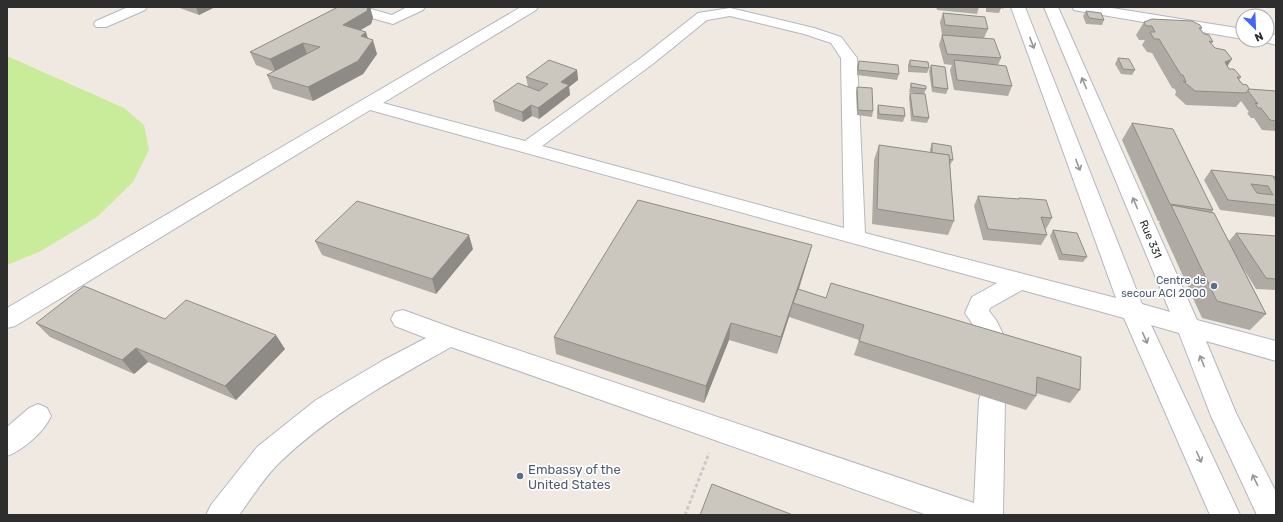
<svg xmlns="http://www.w3.org/2000/svg" width="1283" height="522" viewBox="0 0 1283 522" font-family="Rubik,sans-serif">
	<style>
		.pitch { fill: #c9ec9a }
		.lines { fill: none; stroke-linecap: round; stroke-linejoin: round }
		.minor-casing { stroke: #b4b7c1; stroke-width: 2 }
		.path { stroke: #c9c9c9; stroke-width: 3; stroke-dasharray: 3.5 2.5; stroke-linecap: butt }
		.minor { fill: #fff; fill-rule: evenodd }
		.wall { fill: #afaba4 }
		.shaded-wall { fill: #8e8b86 }
		.building { fill: #cbc7bf; stroke: #8e8b86; fill-rule: evenodd }
		.oneway { stroke: #969696 }
		.service-dot { fill: #5c6f8a; stroke: #fff; stroke-width: 1.5 }
		.labels { text-anchor: middle; stroke-width: 3.5; stroke-linejoin: round; paint-order: stroke }
		.street-label { font-size: 11px; fill: #2e2e2e; stroke: #fff }
		.service-label { font-size: 11px; fill: #4e5e75; stroke: #fff; text-anchor: end }
		.near-service-label { font-size: 13px; fill: #4e5e75; stroke: #fff; text-anchor: start }
	</style>
	<rect width="100%" height="100%" fill="#efe9e1"/>
	<path class="pitch" d="M7,56L124,108L144,125L149,150L133,182L97,217L41,251L7,265Z"/>
	<g class="lines">
		<g class="minor-casing">
			<g id="minor">
				<path d="M128,7H147L145,10L106,27H96L94,24L96,21Z"/>
				<path d="M341,7H364L392,15L407,7H425L423,10L393,24L343,10Z"/>
				<path d="M521,7H538L536,10L383,103L525,141L642,57L698,13L730,8L814,28L841,37L857,58L865,233L1116,298L1011,7H1025L1142,304L1170,312L1044,7H1058L1197,320L1276,341V361L1206,341L1236,413L1276,492V515H1257L1211,416L1179,333L1151,325L1240,515H1210L1124,318L1022,290L990,308L989,311L996,320L1011,350L1008,357L999,360L990,357L978,332L965,313L972,297L997,283L370,110L15,326L7,328V308ZM730,16L804,34L831,43L841,58L844,228L542,146L654,63L707,20Z"/>
				<path d="M1072,7H1106L1243,29V39L1079,11L1074,10Z"/>
				<path d="M1267,33L1276,35V45L1262,41L1261,40H1267Z"/>
				<path d="M403,310L458,330L974,503L979,399L983,391L992,388L1001,391L1005,399L1003,515H927L451,347C390,381 328,415 278,464C263,479 251,499 239,515H206L211,505L257,447L316,400L382,361L426,338L395,326L391,319L395,312Z"/>
				<path d="M38,404L47,408L51,416C44,432 23,450 7,456V427L29,408Z"/>
			</g>
		</g>
		<path class="path" d="M685,515L709,453"/>
		<use href="#minor" class="minor"/>
	</g>
	<g class="wall">
		<path d="M177,7H215L199,15Z"/>
		<path d="M338,7H370L373,18L371,24L360,30L368,39L377,54L363,74L313,101L273,89L267,75L274,72L256,65L250,52Z"/>
		<path d="M936,7H979L977,14L937,10Z"/>
		<path d="M986,7H1004L1003,9L1001,8L999,13L986,12Z"/>
		<path d="M1086,11L1104,20L1102,25L1086,24L1083,16Z"/>
		<path d="M943,13L988,29L984,38L1001,58L998,65L1012,86L1008,96L954,90L950,70L952,65L944,64L939,45L942,35L960,36L942,35L940,22Z"/>
		<path d="M1144,22L1202,28L1201,30L1204,34L1213,42L1211,44L1229,69L1241,77L1239,80L1242,84L1249,89L1276,91V131L1262,130L1254,118H1251L1247,113L1249,112L1241,101L1236,107L1186,105L1175,95L1176,92L1175,89L1172,88L1152,53L1147,52L1142,45L1145,40H1139L1136,35Z"/>
		<path d="M1118,58L1135,70L1132,75L1121,74L1115,64Z"/>
		<path d="M910,60L929,68L927,73L908,72V65Z"/>
		<path d="M859,61L899,74L897,80L857,75V66Z"/>
		<path d="M931,65L948,89L946,94L932,92L929,71Z"/>
		<path d="M577,70L578,80L569,87L570,95L539,119L532,116L523,122L495,111L493,101L528,87L526,77Z"/>
		<path d="M911,83L926,89L924,94L929,118L927,123L911,121L909,98L910,93H916L909,92Z"/>
		<path d="M857,87L873,111L872,117L857,115L856,92Z"/>
		<path d="M878,105L905,116L903,122L877,119V111Z"/>
		<path d="M1132,123L1213,210L1212,212L1229,241L1236,233L1276,236V290L1256,289L1243,268L1266,314L1250,330L1202,318L1159,223L1160,221H1158L1122,140Z"/>
		<path d="M932,143L953,160L950,165L954,221L948,235L872,224L874,160L879,145L930,153V149Z"/>
		<path d="M1211,170L1276,176V217L1220,210L1204,180Z"/>
		<path d="M978,196L1018,199L1019,198L1052,218L1046,229L1045,228L1047,235L1041,245L983,240L974,206Z"/>
		<path d="M1053,230L1087,257L1083,262L1059,260L1050,236Z"/>
		<path d="M315,241L473,249L436,294L322,255Z"/>
		<path d="M812,245L807,262L799,289L1080,390L1070,403L1036,393V396L1026,410L854,355L859,340L789,317L777,354L729,340L704,403L556,354L554,337Z"/>
		<path d="M165,319L285,349L236,400L148,362L134,374L50,337L36,323Z"/>
	</g>
	<g class="shaded-wall">
		<path d="M196,7H215L199,15Z"/>
		<path d="M368,7H370L373,18L371,24L347,38L343,25Z"/>
		<path d="M366,32L370,45L373,40L377,54L363,74L313,101L308,87Z"/>
		<path d="M303,43L308,56L276,72L270,59Z"/>
		<path d="M1232,59L1223,73L1225,62Z"/>
		<path d="M577,70L578,80L569,87L570,95L539,119L538,108L561,82Z"/>
		<path d="M531,105L532,116L523,122L522,112Z"/>
		<path d="M469,235L473,249L436,294L432,279Z"/>
		<path d="M812,245L807,262L794,304L793,303L789,317L777,354L781,337Z"/>
		<path d="M731,323L729,340L704,403L706,386Z"/>
		<path d="M276,335L285,349L236,400L225,386Z"/>
		<path d="M136,348L148,362L134,374L122,360Z"/>
	</g>
	<g class="building">
		<path d="M338,7H368L367,11L343,25L366,32L361,36L373,40L358,61L308,87L267,75L320,47L303,43L270,59L250,52Z"/>
		<path d="M991,7H1001V8Z"/>
		<path d="M1086,11L1101,13L1104,20L1089,18Z"/>
		<path d="M943,13L985,17L988,29L945,25Z"/>
		<path d="M1152,19L1192,21L1200,25L1202,28H1199L1204,34L1209,35L1213,42L1209,41L1215,48L1225,50L1232,59L1225,62L1229,69H1234L1241,77H1237L1242,84L1247,85L1249,89L1246,93L1195,91L1183,81L1186,82L1183,75H1181L1159,39H1154L1150,32H1155L1152,26H1146L1144,22Z"/>
		<path d="M942,35L994,39L1001,58L947,54Z"/>
		<path d="M1118,58L1129,59L1135,70L1123,69Z"/>
		<path d="M549,60L577,70L561,82L569,85L538,108L531,105L522,112L493,101L518,83L539,91L548,84L526,77Z"/>
		<path d="M910,60L928,62L929,68L910,66Z"/>
		<path d="M954,60L1006,66L1012,86L957,80Z"/>
		<path d="M859,61L898,65L899,74L858,70Z"/>
		<path d="M931,65L945,67L948,89L933,87Z"/>
		<path d="M911,83L926,86V89L911,87Z"/>
		<path d="M857,87L872,88L873,111L858,110Z"/>
		<path d="M1249,89L1276,91V121L1270,120L1261,108H1258L1255,103L1258,104L1248,91Z"/>
		<path d="M910,93L925,94L929,118L913,116Z"/>
		<path d="M878,105L904,108L905,116L879,114Z"/>
		<path d="M1132,123L1173,129L1213,210L1170,204Z"/>
		<path d="M932,143L951,146L953,160L949,159V155L932,153Z"/>
		<path d="M879,145L949,155L954,221L877,209Z"/>
		<path d="M1211,170L1273,176L1276,182V205L1228,200ZM1251,184L1268,186L1273,195L1257,193Z"/>
		<path d="M978,196L1019,199V198L1046,200L1052,218L1041,217L1047,235L988,229Z"/>
		<path d="M638,200L812,245L781,337L731,323L706,386L554,337Z"/>
		<path d="M357,201L469,235L432,279L315,241Z"/>
		<path d="M1171,205L1214,213L1266,314L1217,301Z"/>
		<path d="M1053,230L1077,233L1087,257L1062,254Z"/>
		<path d="M1236,233L1276,236V279L1266,278Z"/>
		<path d="M831,283L1081,357L1080,390L1037,377L1036,396L859,341L864,325L793,303L798,289L826,298Z"/>
		<path d="M84,286L165,319L186,300L276,335L225,386L136,348L122,360L36,323Z"/>
		<path d="M712,484L793,515H700Z"/>
	</g>
	<defs><path id="oneway-shaft" d="M-6 0H5M1.5-3L5.5 0L1.5 3" fill="none" stroke-width="1.6" stroke-linecap="round" stroke-linejoin="round"/></defs>
	<g class="oneway">
		<use href="#oneway-shaft" transform="translate(1032 43) rotate(69)"/>
		<use href="#oneway-shaft" transform="translate(1084 83) rotate(-113)"/>
		<use href="#oneway-shaft" transform="translate(1078 165) rotate(69)"/>
		<use href="#oneway-shaft" transform="translate(1135 203) rotate(-113)"/>
		<use href="#oneway-shaft" transform="translate(1145 338) rotate(66)"/>
		<use href="#oneway-shaft" transform="translate(1202 361) rotate(-112)"/>
		<use href="#oneway-shaft" transform="translate(1199 457) rotate(66)"/>
		<use href="#oneway-shaft" transform="translate(1255 480) rotate(-116)"/>
	</g>
	<g class="service-dot">
		<circle cx="1214" cy="286" r="4"/>
		<circle cx="520" cy="476" r="4"/>
	</g>
	<g class="labels">
		<g class="street-label">
			<text transform="translate(1151 239) rotate(67)" y="4">Rue 331</text>
		</g>
		<g class="service-label">
			<text x="1206" y="284">Centre de<tspan x="1206" dy="13">secour ACI 2000</tspan></text>
		</g>
		<g class="near-service-label">
			<text x="528" y="474">Embassy of the<tspan x="528" dy="15">United States</tspan></text>
		</g>
	</g>
	<rect width="1283" height="522" fill="none" stroke="#2e2e2e" stroke-width="16"/>
	<g transform="translate(1255 28) rotate(156)"><circle r="19" fill="#ffffff" stroke="#ababab"/>
	<path d="M0-3L7 15L0 10L-7 15Z" fill="#4264fb"/>
	<text y="-6" font-size="11" font-weight="bold" text-anchor="middle" fill="#2e2e2e">N</text>
	</g>
</svg>
